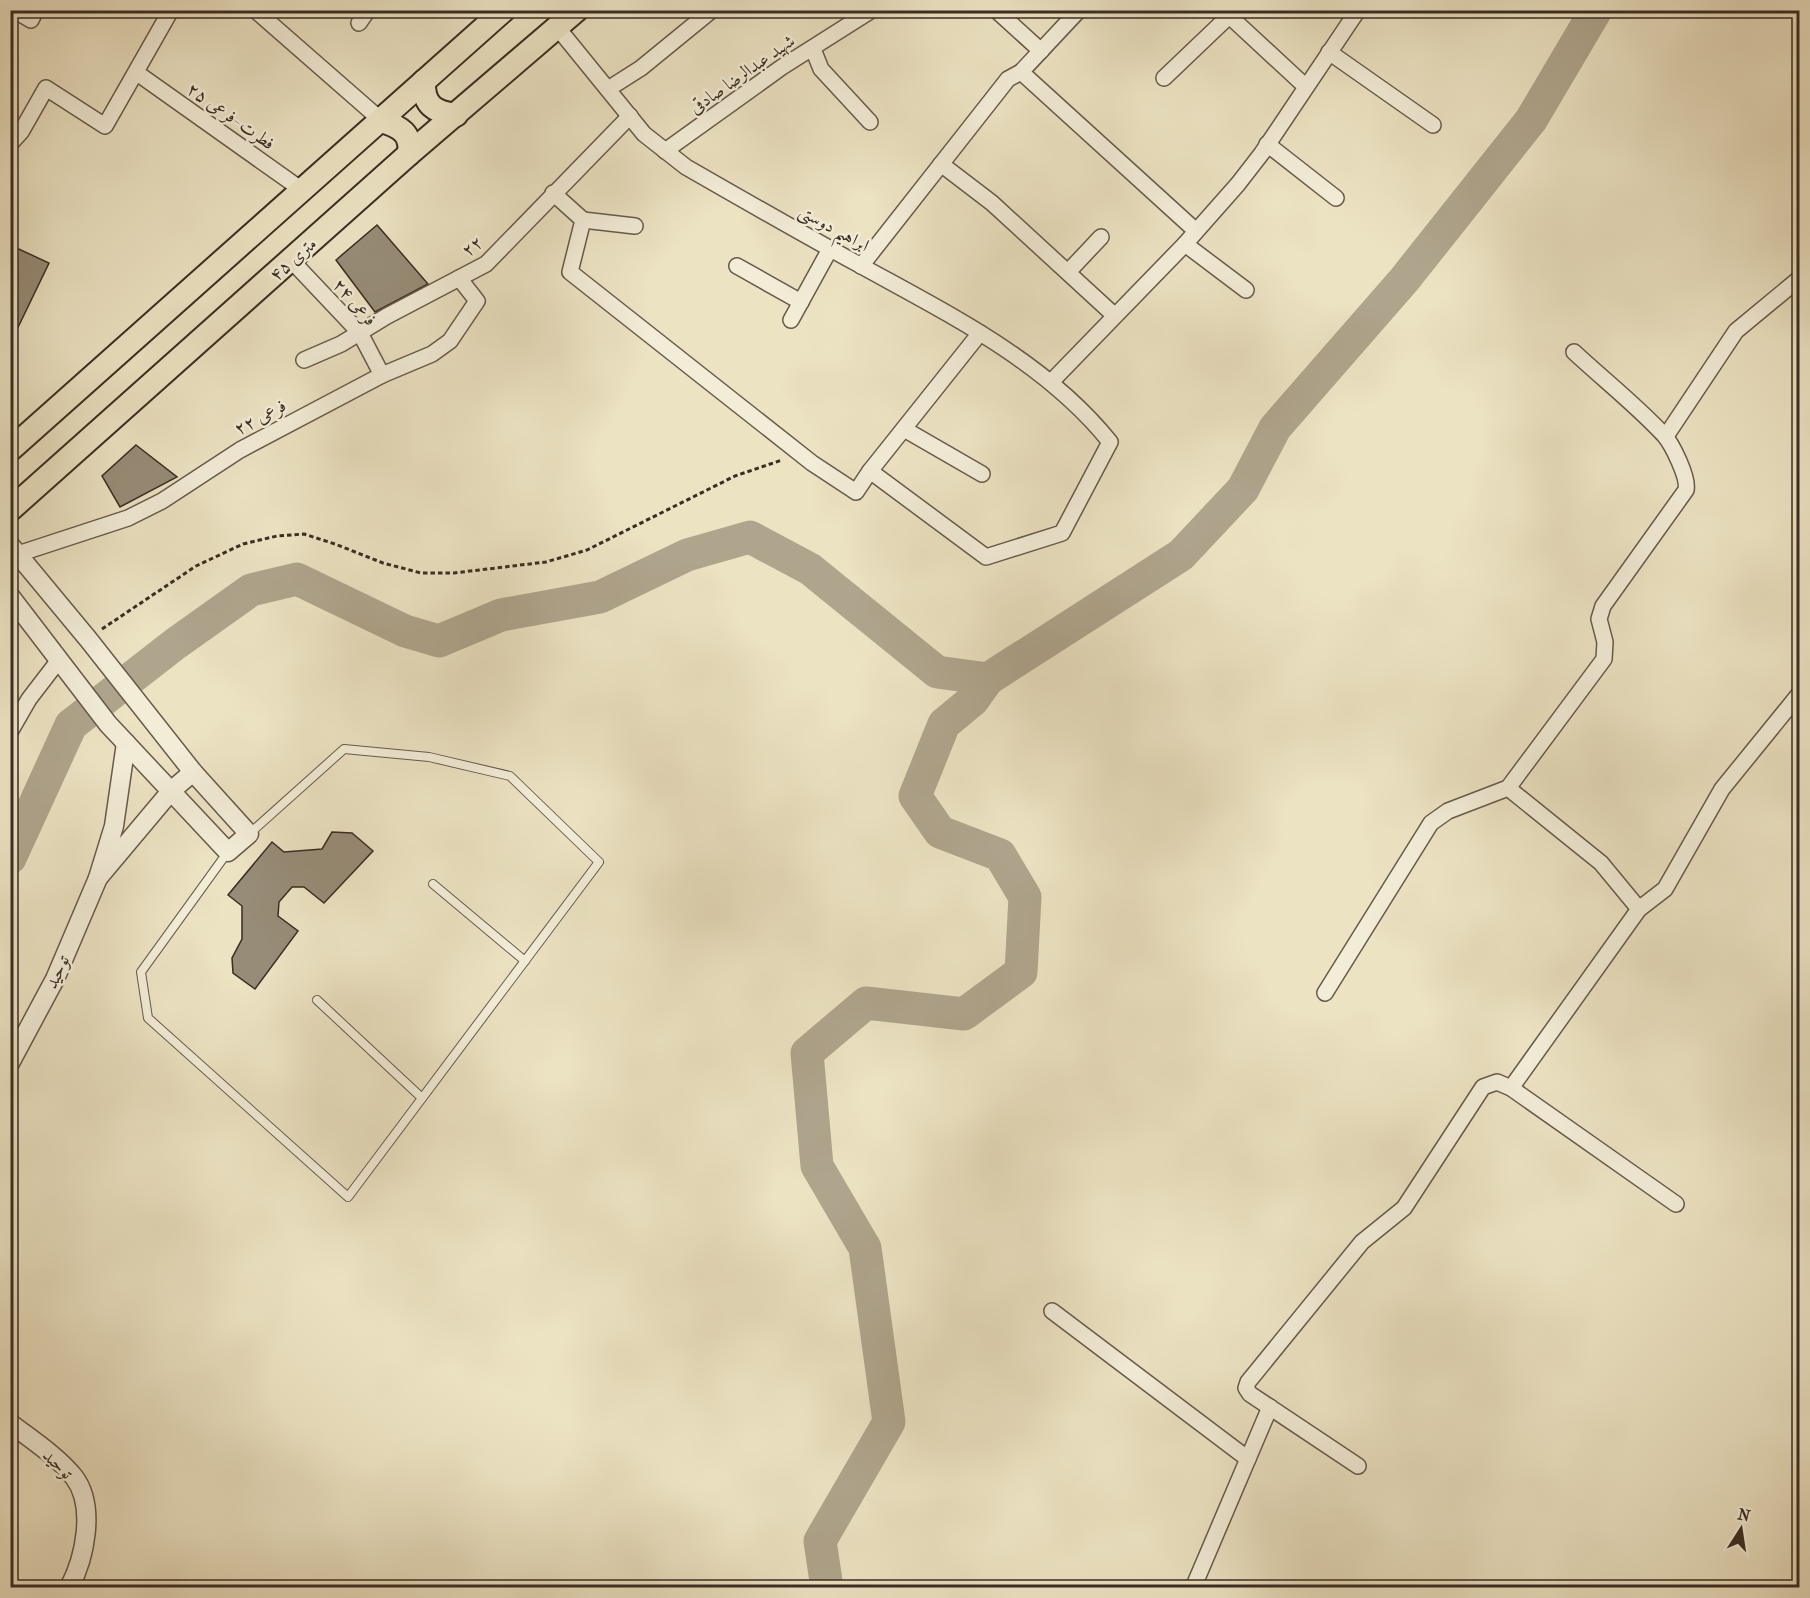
<svg xmlns="http://www.w3.org/2000/svg" width="1810" height="1598" viewBox="0 0 1810 1598" font-family="'IM FELL French Canon',Amiri,serif">
	<style>
		.lines { fill: none; stroke-linecap: round; stroke-linejoin: round }
		.river { stroke: #afa58d; stroke-width: 33 }
		.building { fill: #978c77; stroke: #3a2d24; stroke-width: 1.5 }
		.service-casing { stroke: #665a4c; stroke-width: 10 }
		.minor-casing { stroke: #665a4c; stroke-width: 18 }
		.tertiary-casing { stroke: #665a4c; stroke-width: 21 }
		.primary-casing { stroke: #3a2d24; stroke-width: 26 }
		.path { stroke: #3a2d24; stroke-width: 3; stroke-dasharray: 4.5 3; stroke-linecap: butt }
		.service { stroke: #f3edd8; stroke-width: 8 }
		.minor { stroke: #f3edd8; stroke-width: 15 }
		.tertiary { stroke: #f3edd8; stroke-width: 18 }
		.primary { stroke: #ece3c3; stroke-width: 22 }
		.labels { text-anchor: middle; stroke-width: 5; stroke-linejoin: round; paint-order: stroke }
		.street-label { font-size: 18px; fill: #3a2d24; stroke: #f3edd8 }
	</style>
	<rect width="100%" height="100%" fill="#ece3c3"/>
	<filter id="stains"><feTurbulence type="fractalNoise" baseFrequency=".00333" numOctaves="4"/><feColorMatrix values="0 0 0 0 .2 0 0 0 0 .09 0 0 0 0 .02 0 0 0 .5 -.17"/></filter>
	<radialGradient id="worn" r=".72"><stop offset=".6" stop-color="#630" stop-opacity="0"/><stop offset="1" stop-color="#630" stop-opacity=".3"/></radialGradient>
	<g class="lines">
		<g class="river">
			<path d="M10,858L71,725L175,644L251,590L297,579L405,631L439,641L501,615L600,597L687,555L750,537L810,569L937,672L988,679L1181,555L1243,489L1275,428L1404,280L1531,120L1596,10"/>
			<path d="M827,1588L820,1541L889,1422L865,1248L817,1166L807,1053L866,1003L964,1014L1021,972L1025,897L1000,855L940,832L915,796L944,724L973,700L988,679"/>
		</g>
	</g>
	<g class="building">
		<path d="M377,225L428,284L375,312L336,260Z"/>
		<path d="M10,245L49,263L10,344Z"/>
		<path d="M136,445L177,477L120,507L102,476Z"/>
		<path d="M332,832L352,833L373,851L324,903L304,887H292L279,902L278,916L298,931L255,989L233,973L232,958L242,939V906L228,895L272,842L284,852L322,849Z"/>
	</g>
	<g class="lines">
		<g class="service-casing">
			<g id="service">
				<path d="M227,853L141,972L148,1018L348,1197L599,862L510,776L429,757L344,749L249,834"/>
				<path d="M433,884L525,961"/>
				<path d="M317,1000L422,1098"/>
			</g>
		</g>
		<g class="minor-casing">
			<g id="minor">
				<path d="M14,10L31,20L36,10"/>
				<path d="M255,10L382,121"/>
				<path d="M996,10L1041,51"/>
				<path d="M1079,10L1021,72L1196,231"/>
				<path d="M1223,10L1305,86"/>
				<path d="M359,23L368,10"/>
				<path d="M813,49L821,69L870,122"/>
				<path d="M1329,52L1433,125"/>
				<path d="M137,73L302,190"/>
				<path d="M1164,78L1229,16"/>
				<path d="M608,89L641,68L712,10"/>
				<path d="M10,144L21,132L46,88L105,126L171,10"/>
				<path d="M1267,144L1336,198"/>
				<path d="M665,151L782,67L872,10"/>
				<path d="M941,164L992,203L1114,315"/>
				<path d="M553,193L583,220L570,272L812,463L856,492L870,471L986,557L1062,533L1110,442C1044,360 946,313 856,263C799,232 742,199 686,167L644,134L557,27"/>
				<path d="M583,220L635,226"/>
				<path d="M1185,244L1246,290"/>
				<path d="M291,260L360,333L382,375"/>
				<path d="M737,266L801,302"/>
				<path d="M861,266L1008,79L1021,72"/>
				<path d="M1068,272L1101,237"/>
				<path d="M791,320L830,249"/>
				<path d="M304,360L341,344L387,316L486,264L630,116"/>
				<path d="M1051,382L1185,244L1238,184L1262,153L1358,10"/>
				<path d="M904,429L982,474"/>
				<path d="M1666,436L1736,331L1800,278"/>
				<path d="M870,471L980,333"/>
				<path d="M18,554L128,518L162,501L240,450L382,375L432,354L450,341L477,301L459,278"/>
				<path d="M10,732L29,699L59,660"/>
				<path d="M1508,788L1601,863L1639,909"/>
				<path d="M1325,993L1431,823L1448,811L1508,788L1604,659L1605,642L1599,619L1603,606L1686,490C1689,478 1672,444 1664,435C1636,405 1603,379 1574,352"/>
				<path d="M1511,1088L1639,909L1665,889L1722,789L1800,693"/>
				<path d="M1052,1311L1248,1459"/>
				<path d="M1358,1466L1250,1394L1246,1388L1248,1382L1362,1242L1404,1208L1483,1087L1497,1082L1511,1088L1676,1204"/>
				<path d="M1193,1588L1270,1407"/>
			</g>
		</g>
		<g class="tertiary-casing">
			<g id="tertiary">
				<path d="M10,545L88,639L193,772L249,834L228,852L108,724L10,596"/>
				<path d="M126,743L114,826L98,878L171,791L193,772"/>
				<path d="M10,1063L55,979L98,878"/>
				<path d="M10,1423C32,1440 57,1456 74,1477C96,1506 85,1558 69,1588"/>
			</g>
		</g>
		<g class="primary-casing">
			<g id="primary">
				<path d="M424,81C423,105 434,112 456,115"/>
				<path d="M382,121C400,127 412,133 409,154"/>
				<path d="M10,450L504,10"/>
				<path d="M10,510L409,154L577,10"/>
			</g>
		</g>
		<path class="path" d="M102,629L196,566L243,544L277,536L304,534L335,544L383,563L421,573H454L546,562L587,550L735,476L782,460"/>
		<use href="#service" class="service"/>
		<use href="#minor" class="minor"/>
		<use href="#tertiary" class="tertiary"/>
		<use href="#primary" class="primary"/>
	</g>
	<g class="labels">
		<g class="street-label">
			<text transform="translate(742 74) rotate(-35)" y="6">شهید عبدالرضا صادقی</text>
			<text transform="translate(231 116) rotate(35)" y="6">فطرت -فرعی ۲۵</text>
			<text transform="translate(834 228) rotate(29)" y="6">ابراهیم دوستی</text>
			<text transform="translate(472 246) rotate(-38)" y="6">۲۲</text>
			<text transform="translate(293 259) rotate(-41)" y="6">۴۵ متری</text>
			<text transform="translate(355 302) rotate(49)" y="6">فرعی ۲۴</text>
			<text transform="translate(260 417) rotate(-28)" y="6">فرعی ۲۲</text>
			<text transform="translate(57 972) rotate(-65)" y="6">توحید</text>
			<text transform="translate(58 1464) rotate(44)" y="6">توحید</text>
		</g>
	</g>
	<rect width="1810" height="1598" fill="none" stroke="#ece3c3" stroke-width="36"/>
	<rect x="12" y="12" width="1786" height="1574" fill="none" stroke="#3a2d24" stroke-width="3"/>
	<rect x="18" y="18" width="1774" height="1562" fill="none" stroke="#3a2d24" stroke-width="1.5"/>
	<g transform="translate(1741 1529) rotate(12)" stroke="#f3edd8" stroke-width="4.5" paint-order="stroke">
	<path d="M0-4.5L10 22L0 15L-10 22Z" fill="#3a2d24"/>
	<text y="-9" font-size="16" font-weight="bold" text-anchor="middle" fill="#3a2d24">N</text>
	</g>
	<rect width="100%" height="100%" filter="url(#stains)"/>
	<rect width="100%" height="100%" fill="url(#worn)"/>
</svg>
